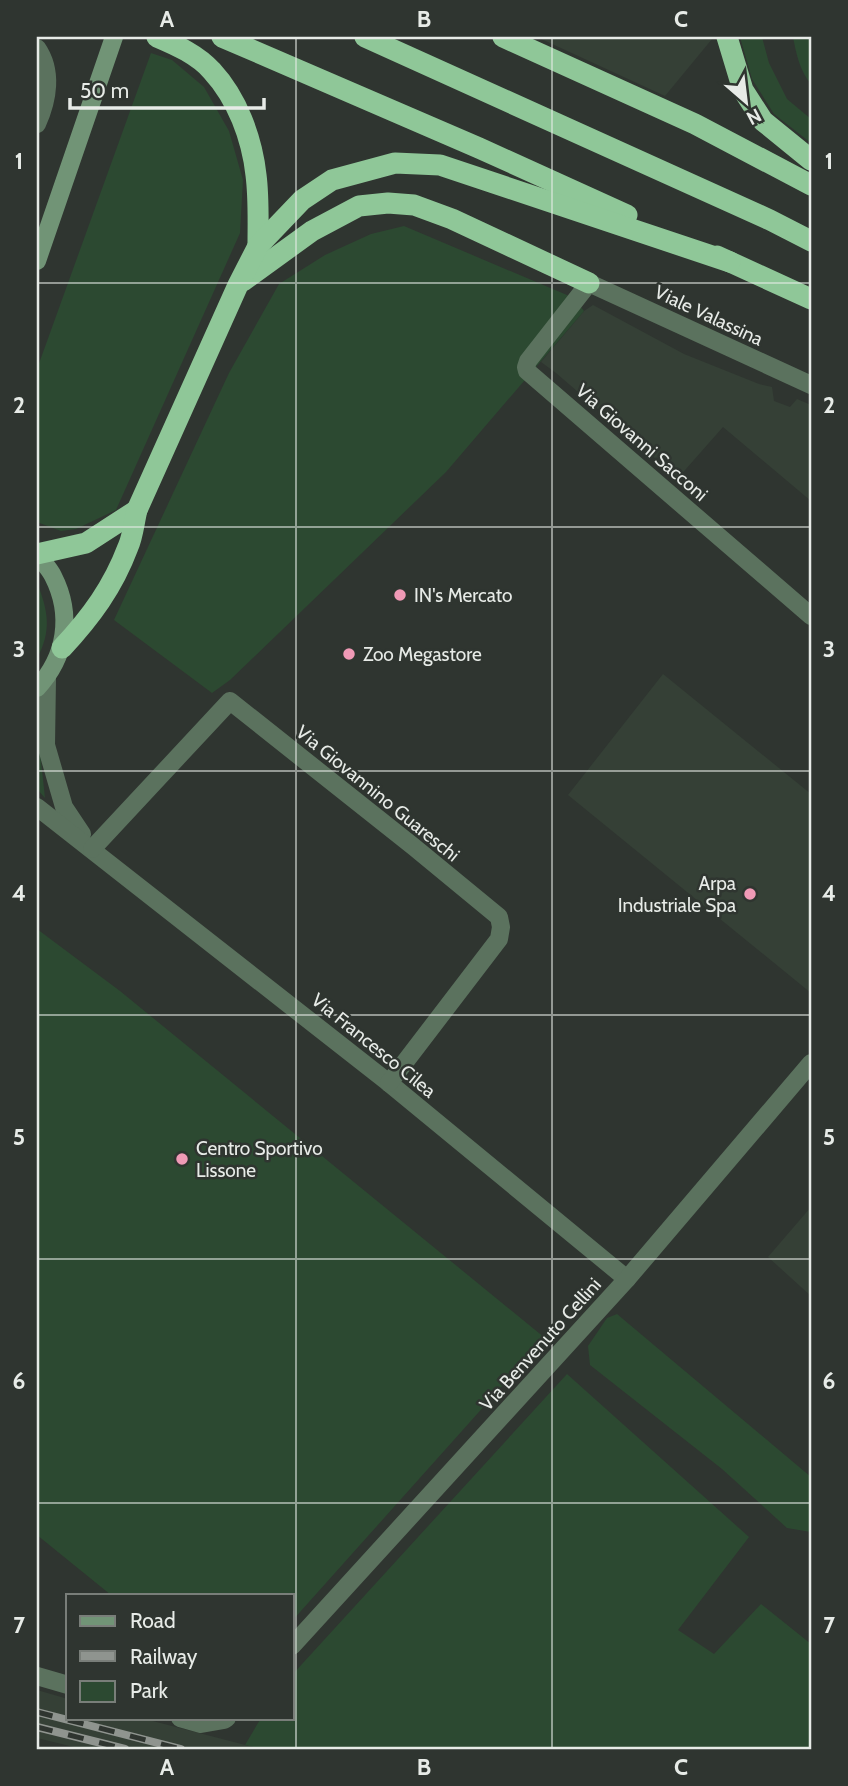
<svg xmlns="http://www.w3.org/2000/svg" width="848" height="1786" viewBox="0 0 848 1786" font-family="Cabin,sans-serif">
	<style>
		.built { fill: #354036 }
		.green { fill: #2c4931 }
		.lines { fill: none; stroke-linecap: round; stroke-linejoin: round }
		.street { stroke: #5b725e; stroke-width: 18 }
		.secondary { stroke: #719476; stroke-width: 18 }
		.highway { stroke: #8fc798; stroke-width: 21 }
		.rail-casing { stroke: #8f948f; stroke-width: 8 }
		.rail { stroke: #2f3530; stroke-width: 5; stroke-dasharray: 16; stroke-linecap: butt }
		.grid { fill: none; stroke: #e7ebe7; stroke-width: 2; stroke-opacity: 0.55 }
		.poi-dot { fill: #f09ab6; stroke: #2f3530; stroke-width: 2.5 }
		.labels { text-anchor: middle; stroke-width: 5; stroke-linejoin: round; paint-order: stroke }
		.street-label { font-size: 19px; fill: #e7ebe7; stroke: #2f3530 }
		.poi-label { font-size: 19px; fill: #e7ebe7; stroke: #2f3530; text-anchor: start }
		.neatline { fill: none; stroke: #e7ebe7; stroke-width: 2.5 }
		.grid-label { font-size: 23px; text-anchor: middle; font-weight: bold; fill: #e7ebe7 }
	</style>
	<rect width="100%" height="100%" fill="#2f3530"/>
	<g class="built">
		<path d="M537,37H711L712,39L665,96Z"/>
		<path d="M593,305L684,354L759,384L772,387L774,401L790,407L797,399L811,405V501L723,427L678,478L556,373L541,362L584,311Z"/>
		<path d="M663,674L811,794V993L568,795Z"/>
		<path d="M811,1207V1296L768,1257Z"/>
		<path d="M37,1690L68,1699V1718H141L261,1749H82L37,1738Z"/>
	</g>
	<g class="green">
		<path d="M740,37H762L769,63L787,99L811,119V143L774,114L752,79Z"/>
		<path d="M793,37H811V84C800,72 796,53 793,37Z"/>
		<path d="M151,53L172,60L204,87L229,131L243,180L240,233L116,510L76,529L61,531L37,522V369Z"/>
		<path d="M404,226L574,298L584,311L446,472L230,680L212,693L114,620L229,373L279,284L325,255L371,234Z"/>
		<path d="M37,583C48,610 52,631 37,658Z"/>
		<path d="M37,724L45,798L37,789Z"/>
		<path d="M37,929L120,991L545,1338L292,1621V1595H111L37,1535Z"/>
		<path d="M617,1314L811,1477V1532L787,1528L722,1469L590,1365L588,1346L607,1318Z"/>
		<path d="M567,1374L749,1537L678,1630L714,1654L761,1604L811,1644V1749H261L245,1745L261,1718H292V1675Z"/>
	</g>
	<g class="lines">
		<g class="street">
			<path d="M37,48C53,71 48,100 37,124"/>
			<path d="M811,385L589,283L528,361L526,367L527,371L811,616"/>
			<path d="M47,678L46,745L64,807L82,834"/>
			<path d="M37,807L389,1083L627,1279"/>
			<path d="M92,849L230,701L414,847L499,917L501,927L499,939L389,1083"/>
			<path d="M292,1646L627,1279L811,1063"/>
			<path d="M37,1676L68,1685"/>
			<path d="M180,1718L201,1724L224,1720L227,1718"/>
		</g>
		<g class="secondary">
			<path d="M37,261L114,37"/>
			<path d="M37,554C42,561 49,568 53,576C73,615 66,657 37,688"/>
		</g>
		<g class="highway">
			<path d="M157,37C176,45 198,55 212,71C237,98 252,138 256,175C259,198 258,222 258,246"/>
			<path d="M222,37L479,148L627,215"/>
			<path d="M365,37L770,220L811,241"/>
			<path d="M503,37L695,124L811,185"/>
			<path d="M727,37L743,90L763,121L811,160"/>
			<path d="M717,256L811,299"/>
			<path d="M243,281L312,231L359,206L388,203L414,205L452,219L589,283"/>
			<path d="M37,554L86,543L137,510"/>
			<path d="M62,648C91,617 113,587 128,547C133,536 134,522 137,510L238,285L258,246L302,200L332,180L395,163L440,165L730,262"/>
		</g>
		<g class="rail-casing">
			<g id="rail">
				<path d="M37,1712L181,1749"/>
				<path d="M37,1727L125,1749"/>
			</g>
		</g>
		<use href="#rail" class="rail"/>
	</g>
	<path class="grid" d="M296,37V1749M552,37V1749M37,283H811M37,527H811M37,771H811M37,1015H811M37,1259H811M37,1503H811"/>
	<g class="poi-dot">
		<circle cx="400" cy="595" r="7"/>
		<circle cx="349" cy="654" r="7"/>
		<circle cx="750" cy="894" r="7"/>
		<circle cx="182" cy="1159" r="7"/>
	</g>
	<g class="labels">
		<g class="street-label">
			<text transform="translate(709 315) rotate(25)" y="7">Viale Valassina</text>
			<text transform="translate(642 442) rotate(41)" y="7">Via Giovanni Sacconi</text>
			<text transform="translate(378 793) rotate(39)" y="7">Via Giovannino Guareschi</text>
			<text transform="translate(374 1045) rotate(39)" y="7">Via Francesco Cilea</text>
			<text transform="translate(540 1344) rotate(-48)" y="7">Via Benvenuto Cellini</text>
		</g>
		<g class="poi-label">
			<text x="414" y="602">IN's Mercato</text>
			<text x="363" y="661">Zoo Megastore</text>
			<text x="736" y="890" text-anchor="end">Arpa<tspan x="736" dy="22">Industriale Spa</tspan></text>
			<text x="196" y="1155">Centro Sportivo<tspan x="196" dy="22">Lissone</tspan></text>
		</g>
	</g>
	<rect width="848" height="1786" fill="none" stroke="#2f3530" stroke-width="77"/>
	<rect x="66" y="1594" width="228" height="126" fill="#2f3530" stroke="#797e79" stroke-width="2"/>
	<rect x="80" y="1616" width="35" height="10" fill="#719476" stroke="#797e79" stroke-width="2"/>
	<text x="130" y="1628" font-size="21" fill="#e7ebe7">Road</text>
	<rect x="80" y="1651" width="35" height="10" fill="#8f948f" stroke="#797e79" stroke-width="2"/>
	<text x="130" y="1664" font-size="21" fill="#e7ebe7">Railway</text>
	<rect x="80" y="1681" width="35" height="21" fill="#2c4931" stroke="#797e79" stroke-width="2"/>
	<text x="130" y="1698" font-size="21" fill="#e7ebe7">Park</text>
	<g transform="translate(746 102) rotate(152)" stroke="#2f3530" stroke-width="5" paint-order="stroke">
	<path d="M0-5L12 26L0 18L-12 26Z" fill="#e7ebe7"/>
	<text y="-10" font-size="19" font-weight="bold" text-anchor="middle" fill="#e7ebe7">N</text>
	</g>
	<path d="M70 98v10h194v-10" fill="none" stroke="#e7ebe7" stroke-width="3.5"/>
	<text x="80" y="98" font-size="21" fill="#e7ebe7" stroke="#2f3530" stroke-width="5" paint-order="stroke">50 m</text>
	<rect x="38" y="38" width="772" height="1710" class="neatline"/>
	<g class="grid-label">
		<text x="167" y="27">A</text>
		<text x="424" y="27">B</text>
		<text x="681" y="27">C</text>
		<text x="19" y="169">1</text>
		<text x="829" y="169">1</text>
		<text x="19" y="413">2</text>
		<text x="829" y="413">2</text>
		<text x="19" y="657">3</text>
		<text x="829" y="657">3</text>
		<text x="19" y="901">4</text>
		<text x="829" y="901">4</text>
		<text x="19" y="1145">5</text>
		<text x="829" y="1145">5</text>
		<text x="19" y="1389">6</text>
		<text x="829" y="1389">6</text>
		<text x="19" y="1633">7</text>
		<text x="829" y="1633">7</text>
		<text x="167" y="1775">A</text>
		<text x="424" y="1775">B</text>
		<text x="681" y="1775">C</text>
	</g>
</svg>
